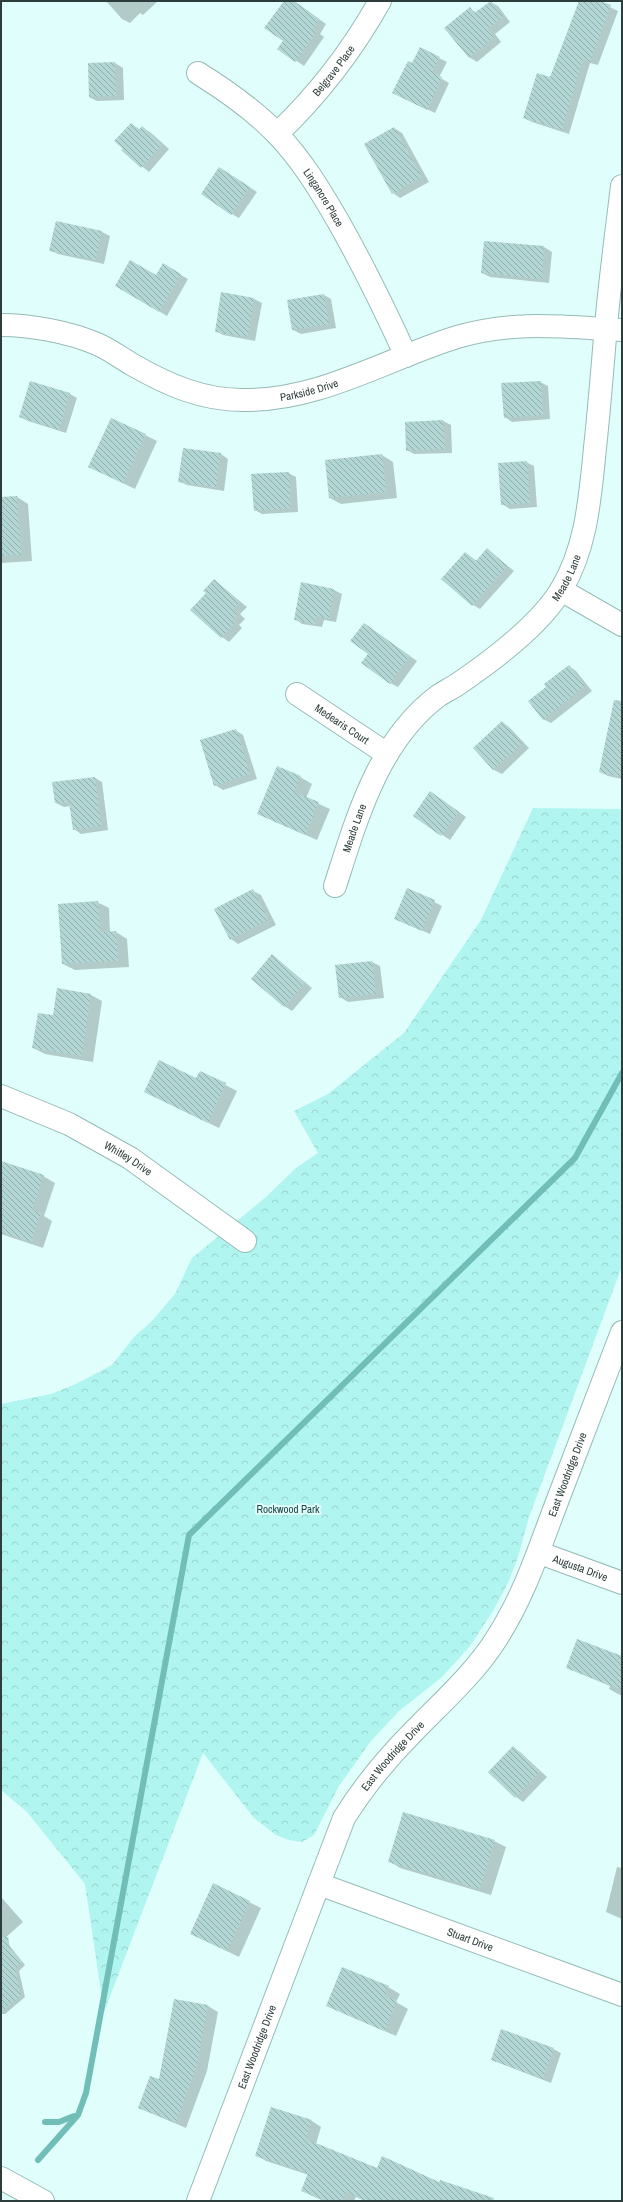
<svg xmlns="http://www.w3.org/2000/svg" width="623" height="2202" viewBox="0 0 623 2202" font-family="'Archivo Narrow',sans-serif">
	<style>
		.park { fill: url(#park-crowns) }
		.shadow { fill: #0003 }
		.lines { fill: none; stroke-linecap: round; stroke-linejoin: round }
		.stream { stroke: #71beb8; stroke-width: 6 }
		.building { fill: url(#building-back-hatch) }
		.minor-casing { stroke: #96bbb7; stroke-width: 24 }
		.minor { stroke: #fff; stroke-width: 22 }
		.labels { text-anchor: middle; stroke-width: 4; stroke-linejoin: round; paint-order: stroke }
		.street-label { font-size: 11px; fill: #2d3d3b; stroke: #e0fefb }
		.park-label { font-size: 11px; fill: #1e4341; stroke: #e0fefb }
	</style>
	<defs>
		<pattern id="park-crowns" width="20" height="18" patternUnits="userSpaceOnUse"><rect width="20" height="18" fill="#b0f5ef"/><path d="M2 6a3 3 0 1 1 6 0M12 15a3 3 0 1 1 6 0" fill="none" stroke="#98d3ce"/></pattern>
		<pattern id="building-back-hatch" width="6" height="6" patternUnits="userSpaceOnUse"><rect width="6" height="6" fill="#b1d6d3"/><path d="M-1 5l2 2M0 0l6 6M5-1l2 2" fill="none" stroke="#90afac"/></pattern>
	</defs>
	<rect width="100%" height="100%" fill="#e0fefb"/>
	<path class="park" d="M533,808L622,809V1266L529,1517L518,1557L508,1583L493,1611L470,1646L442,1677L399,1711L371,1741L339,1786L314,1835L302,1842L289,1840L276,1835L254,1818L203,1753L104,2012L85,1884L27,1812L1,1790V1404L51,1394L76,1384L112,1365L134,1337L152,1321L175,1294L192,1258L266,1197L296,1168L318,1153L294,1111L328,1094L404,1033L481,920Z"/>
	<g class="shadow">
		<path d="M106,1H158L143,15L140,13L130,23L122,19Z"/>
		<path d="M285,1H294L326,24L320,34L324,37L304,66L279,49L284,41Z"/>
		<path d="M580,1H597L618,11L598,65L590,63L569,134L532,122L524,118L554,80Z"/>
		<path d="M490,2L498,6L510,22L495,34L501,42L477,62L469,57L470,9L477,13Z"/>
		<path d="M439,58L447,62L439,77L449,83L435,113L401,97L413,64Z"/>
		<path d="M115,63L123,68L124,100L97,101L89,97Z"/>
		<path d="M131,124L141,130L143,128L150,132L169,149L149,172L122,150Z"/>
		<path d="M394,128L402,133L429,182L400,198L393,193Z"/>
		<path d="M227,173L257,192L239,218L232,214Z"/>
		<path d="M56,222L102,232L110,236L104,264L58,254L50,250Z"/>
		<path d="M485,242L544,247L552,252L549,283L490,277L482,273Z"/>
		<path d="M163,265L188,279L167,316L117,286L156,277Z"/>
		<path d="M222,293L254,299L262,303L255,341L223,335L216,331Z"/>
		<path d="M324,295L331,299L336,328L301,334L293,330L288,301Z"/>
		<path d="M31,382L70,394L77,398L66,433L28,421L20,417Z"/>
		<path d="M540,382L548,386L550,419L512,422L505,417Z"/>
		<path d="M443,421L451,425L452,453L414,454L407,450Z"/>
		<path d="M145,435L157,441L135,489L89,467Z"/>
		<path d="M221,454L228,459L224,491L187,485L179,481Z"/>
		<path d="M382,455L393,462L397,498L341,504L330,498Z"/>
		<path d="M526,462L534,466L537,507L510,509L502,504Z"/>
		<path d="M288,473L296,477L298,512L262,514L255,510Z"/>
		<path d="M17,497L28,504L32,561L1,563V498Z"/>
		<path d="M487,549L514,571L480,609L473,605L465,553L477,561Z"/>
		<path d="M214,580L247,607L240,614L245,619L239,625L242,628L229,642L222,637L207,593Z"/>
		<path d="M302,583L334,590L342,594L336,622L324,620L322,627L302,624L295,619Z"/>
		<path d="M364,624L417,661L398,687L390,683L369,654Z"/>
		<path d="M569,666L576,671L592,691L551,723L543,719L547,687Z"/>
		<path d="M502,722L509,727L529,748L502,774L494,770L474,748Z"/>
		<path d="M235,730L243,735L257,779L223,790L215,785Z"/>
		<path d="M622,735V779L608,776L600,772Z"/>
		<path d="M300,777L312,784L306,798L330,809L317,840L258,814Z"/>
		<path d="M95,778L102,782L108,830L81,834L74,829L71,806L64,807L56,803Z"/>
		<path d="M438,797L466,817L450,840L414,816Z"/>
		<path d="M408,889L442,906L430,934L396,919Z"/>
		<path d="M253,891L261,895L276,925L238,944L231,939Z"/>
		<path d="M97,902L109,908L110,933L116,932L127,939L129,967L75,970L63,964Z"/>
		<path d="M273,956L312,988L292,1011L284,1006Z"/>
		<path d="M372,962L380,966L384,998L348,1002L340,997L336,966Z"/>
		<path d="M91,995L102,1001L93,1062L45,1054L33,1048L54,1016Z"/>
		<path d="M200,1072L237,1091L219,1128L145,1092L197,1079Z"/>
		<path d="M1,1162L43,1176L55,1183L44,1216L52,1221L43,1248L1,1234Z"/>
		<path d="M622,1657V1696L609,1689L610,1686L567,1668Z"/>
		<path d="M513,1748L520,1752L547,1777L523,1802L516,1797L490,1772Z"/>
		<path d="M494,1841L506,1847L491,1895L400,1868L389,1861Z"/>
		<path d="M617,1867L622,1868V1919L606,1912Z"/>
		<path d="M214,1885L261,1908L239,1957L191,1934Z"/>
		<path d="M1,1897L23,1922L4,1939L25,1965L19,1971L25,1997L5,2014H1Z"/>
		<path d="M388,1987L400,1994L396,2002L408,2009L396,2036L327,2006Z"/>
		<path d="M208,2006L218,2012L207,2071L186,2128L139,2108L160,2081Z"/>
		<path d="M553,2049L561,2053L551,2083L492,2060Z"/>
		<path d="M312,2121L321,2127L316,2144L377,2169L486,2196L494,2201H365L356,2197L354,2201H324L312,2196L302,2190L309,2175L266,2161L256,2155Z"/>
	</g>
	<g class="lines">
		<g class="stream">
			<path d="M45,2122H59L74,2116"/>
			<path d="M38,2160L78,2115L86,2093L189,1535L575,1158L622,1073"/>
		</g>
	</g>
	<g class="building">
		<path d="M284,1H294L319,19L313,29L317,32L295,62L277,49L283,41L264,28Z"/>
		<path d="M491,1L503,17L488,29L494,37L469,58L444,28L470,7L474,13Z"/>
		<path d="M579,1H600L611,5L590,62L583,59L562,130L523,118L537,73L550,77Z"/>
		<path d="M420,47L440,57L432,72L442,77L427,110L392,93L408,61L412,63Z"/>
		<path d="M115,62L116,96L89,97L88,63Z"/>
		<path d="M131,123L139,130L142,126L162,145L141,168L121,150L123,149L114,141Z"/>
		<path d="M394,127L422,177L392,194L364,144Z"/>
		<path d="M219,167L250,187L231,215L201,194Z"/>
		<path d="M56,221L102,231L96,260L49,251Z"/>
		<path d="M484,241L544,246L542,279L481,273Z"/>
		<path d="M130,260L156,275L163,263L181,274L159,312L115,286Z"/>
		<path d="M221,292L254,298L248,337L215,332Z"/>
		<path d="M324,294L329,324L292,330L287,300Z"/>
		<path d="M30,381L70,393L59,430L19,417Z"/>
		<path d="M541,381L543,415L504,418L501,383Z"/>
		<path d="M111,418L146,434L123,483L88,467Z"/>
		<path d="M443,420L445,449L406,451L405,422Z"/>
		<path d="M183,448L221,453L216,487L178,482Z"/>
		<path d="M382,454L386,492L329,498L325,460Z"/>
		<path d="M527,461L530,503L501,505L498,463Z"/>
		<path d="M289,472L291,508L254,511L251,474Z"/>
		<path d="M17,496L21,555L1,556V497Z"/>
		<path d="M487,548L507,566L472,606L441,579L465,552L476,561Z"/>
		<path d="M214,579L240,602L233,610L238,614L232,621L235,623L221,638L190,610L206,593L203,591Z"/>
		<path d="M301,582L334,589L329,619L316,616L315,624L294,620Z"/>
		<path d="M364,623L410,656L390,684L361,663L368,654L350,641Z"/>
		<path d="M569,665L585,686L543,720L528,701L546,687L544,684Z"/>
		<path d="M614,700L622,701V777L599,772Z"/>
		<path d="M502,721L522,744L493,770L473,748Z"/>
		<path d="M236,729L250,774L214,786L200,740Z"/>
		<path d="M277,766L301,776L294,792L319,802L305,835L257,814Z"/>
		<path d="M95,777L101,826L73,830L69,802L55,803L52,782Z"/>
		<path d="M430,791L459,812L441,836L413,816Z"/>
		<path d="M407,888L435,900L422,931L394,919Z"/>
		<path d="M253,889L268,920L230,940L214,909Z"/>
		<path d="M98,901L100,932L116,931L118,961L62,964L58,904Z"/>
		<path d="M272,954L305,983L284,1007L251,979Z"/>
		<path d="M372,961L376,994L339,998L335,965Z"/>
		<path d="M57,988L91,994L82,1056L32,1048L38,1013L53,1015Z"/>
		<path d="M159,1060L196,1078L200,1071L226,1083L208,1123L144,1092Z"/>
		<path d="M1,1161L44,1175L32,1210L41,1213L31,1242L1,1232Z"/>
		<path d="M577,1639L622,1656V1690L566,1668Z"/>
		<path d="M513,1746L540,1772L515,1798L488,1772Z"/>
		<path d="M403,1812L495,1840L480,1889L388,1862Z"/>
		<path d="M213,1883L250,1901L227,1951L190,1934Z"/>
		<path d="M1,1937H8L10,1948L22,1962L15,1969L21,1995L1,2013Z"/>
		<path d="M342,1967L389,1986L385,1996L397,2001L384,2031L326,2006Z"/>
		<path d="M174,1999L208,2005L197,2065L176,2123L138,2108L150,2076L159,2079Z"/>
		<path d="M501,2029L554,2048L543,2079L491,2060Z"/>
		<path d="M271,2107L312,2120L306,2139L377,2168L382,2156L439,2182L440,2180L494,2198L493,2201H365L346,2192L342,2201H326L301,2191L308,2173L255,2156Z"/>
	</g>
	<g class="lines">
		<g class="minor-casing">
			<g id="minor">
				<path id="s1" d="M198,73C227,91 254,110 277,134C302,160 320,190 338,221C363,265 385,310 406,356"/>
				<path id="s2" d="M277,134C319,94 352,51 380,1"/>
				<path id="s3" d="M1,325C31,325 69,332 97,344C109,349 121,358 133,365C168,385 202,400 243,400C320,401 386,359 457,337C515,320 564,327 622,330"/>
				<path d="M561,590L622,625"/>
				<path id="s4" d="M297,694L387,754"/>
				<path id="s5" d="M335,886C357,818 378,741 438,696C444,692 452,688 458,684C493,660 539,626 561,590C587,547 590,497 595,448C599,411 602,374 605,337C609,287 616,236 622,186"/>
				<path id="s6" d="M1,1096L69,1124L130,1158L245,1241"/>
				<path id="s7" d="M540,1553L622,1583"/>
				<path id="s8" d="M319,1884L622,1995"/>
				<path d="M1,2178L43,2201"/>
				<path id="s9" d="M198,2201L344,1818C364,1786 388,1757 414,1731C442,1702 473,1675 495,1641C523,1598 537,1555 555,1507C577,1448 600,1390 622,1332"/>
			</g>
		</g>
		<use href="#minor" class="minor"/>
	</g>
	<g class="labels">
		<g class="street-label">
			<text dy="4" stroke="none"><textPath href="#s2" startOffset="85">Belgrave Place</textPath></text>
			<text dy="4" stroke="none"><textPath href="#s1" startOffset="179">Linganore Place</textPath></text>
			<text dy="4" stroke="none"><textPath href="#s3" startOffset="324">Parkside Drive</textPath></text>
			<text dy="4" stroke="none"><textPath href="#s5" startOffset="397">Meade Lane</textPath></text>
			<text dy="4" stroke="none"><textPath href="#s4" startOffset="54">Medearis Court</textPath></text>
			<text dy="4" stroke="none"><textPath href="#s5" startOffset="61">Meade Lane</textPath></text>
			<text dy="4" stroke="none"><textPath href="#s6" startOffset="142">Whitley Drive</textPath></text>
			<text dy="4" stroke="none"><textPath href="#s9" startOffset="825">East Woodridge Drive</textPath></text>
			<text dy="4" stroke="none"><textPath href="#s7" startOffset="43">Augusta Drive</textPath></text>
			<text dy="4" stroke="none"><textPath href="#s9" startOffset="489">East Woodridge Drive</textPath></text>
			<text dy="4" stroke="none"><textPath href="#s8" startOffset="161">Stuart Drive</textPath></text>
			<text dy="4" stroke="none"><textPath href="#s9" startOffset="165">East Woodridge Drive</textPath></text>
		</g>
		<g class="park-label">
			<text x="288" y="1513">Rockwood Park</text>
		</g>
	</g>
	<rect width="623" height="2202" fill="none" stroke="#2d3d3b" stroke-width="4"/>
</svg>
